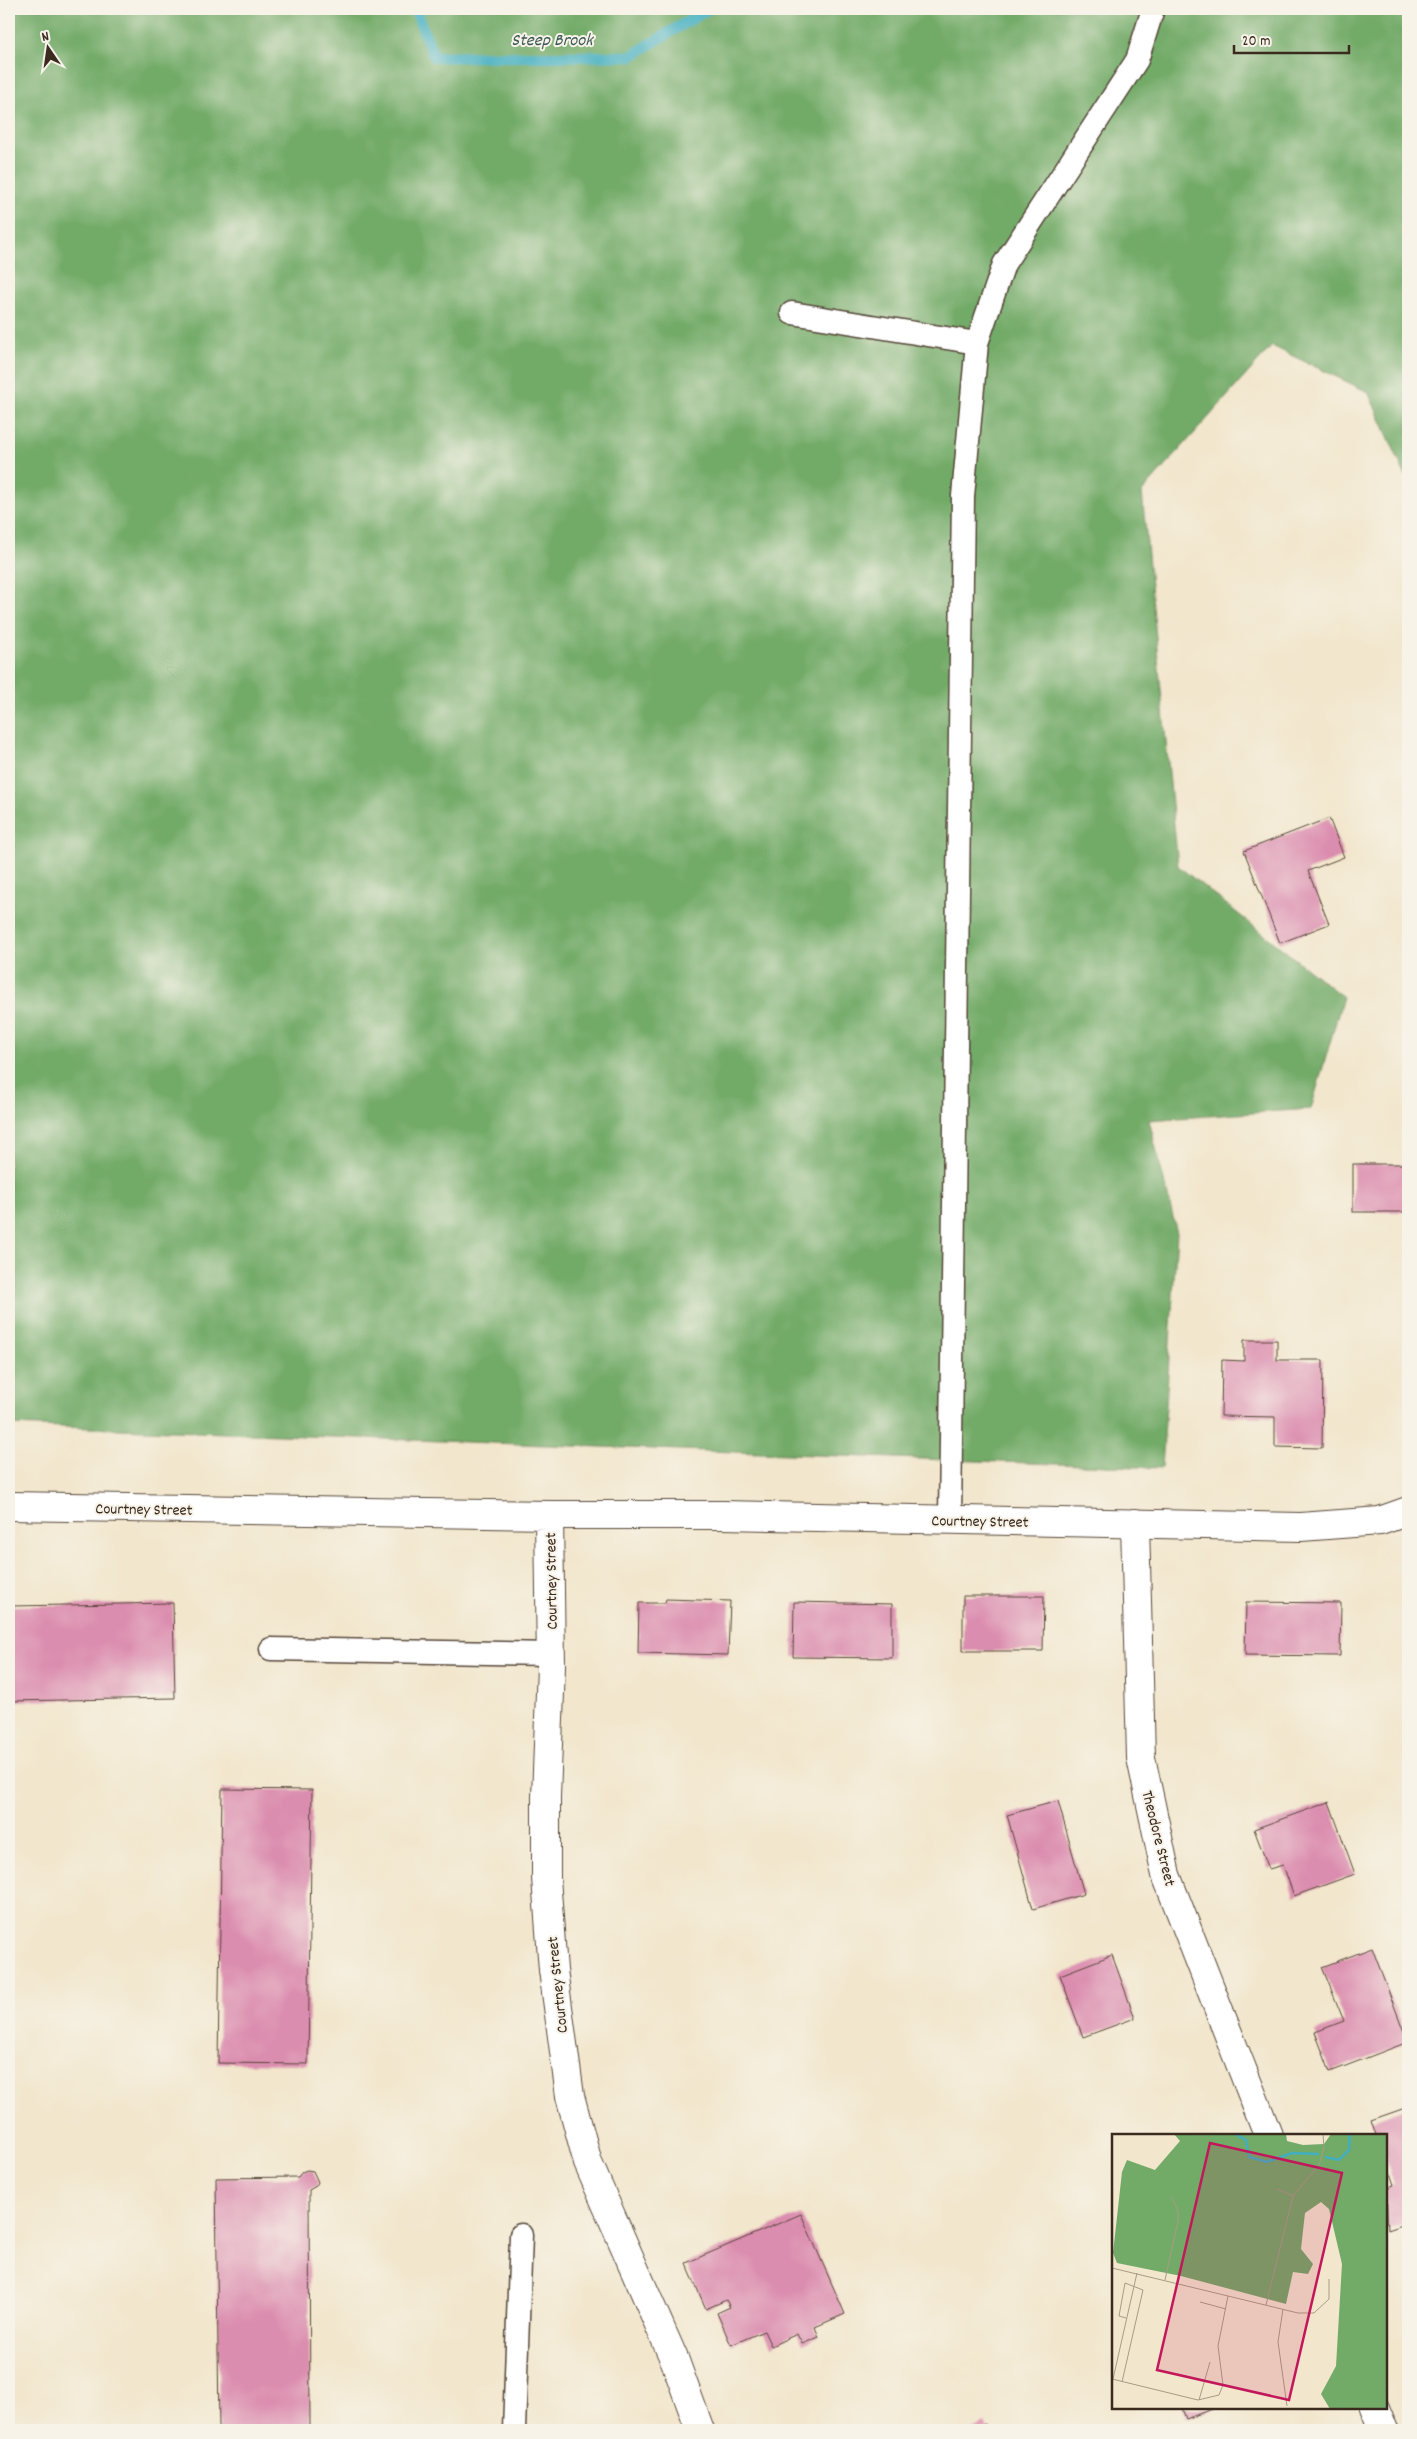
<svg xmlns="http://www.w3.org/2000/svg" width="1417" height="2439" viewBox="0 0 1417 2439" font-family="Dekko,sans-serif">
	<style>
		.forest { fill: #72aa67; stroke: #566a42 }
		.lines { fill: none; stroke-linecap: round; stroke-linejoin: round }
		.stream { stroke: #42afc0; stroke-width: 11 }
		.building { fill: #db8daf }
		.lane-casing { stroke: #564638; stroke-width: 25 }
		.street-casing { stroke: #564638; stroke-width: 30 }
		.lane { stroke: #fff; stroke-width: 22 }
		.street { stroke: #fff; stroke-width: 28 }
		.labels { text-anchor: middle; stroke-width: 4; stroke-linejoin: round; paint-order: stroke }
		.street-label { font-size: 16px; fill: #3b2a1e; stroke: #f7f3e8 }
		.water-label { font-size: 18px; font-style: italic; fill: #3d5957; stroke: #f7f3e8 }
		.inset-river { fill: none; stroke: #42afc0; stroke-width: 2.5 }
		.inset-road { fill: none; stroke: #a99b86; stroke-width: 1 }
		.view { fill: #c2185b; fill-opacity: 0.15; stroke: #c2185b; stroke-width: 2.5 }
		.inset-edge { fill: none; stroke: #3b2a1e; stroke-width: 2.5 }
	</style>
	<rect width="100%" height="100%" fill="#f7f3e8"/>
	<filter id="ink" filterUnits="userSpaceOnUse"><feTurbulence type="fractalNoise" baseFrequency=".02" numOctaves="2"/><feDisplacementMap in="SourceGraphic" scale="10" xChannelSelector="R" yChannelSelector="G"/><feConvolveMatrix kernelMatrix="1 2 1 2 8 2 1 2 1" color-interpolation-filters="sRGB"/></filter>
	<filter id="wash" filterUnits="userSpaceOnUse"><feTurbulence type="fractalNoise" baseFrequency=".0096" numOctaves="4" result="noise"/><feDisplacementMap in="SourceGraphic" scale="20" xChannelSelector="R" yChannelSelector="G"/><feGaussianBlur stdDeviation="1.12" result="paint"/><feColorMatrix in="noise" values="0 0 0 0 0 0 0 0 0 0 0 0 0 0 0 0 0 1.4 0 .05"/><feComposite in="paint" operator="in"/></filter>
	<g filter="url(#wash)">
		<rect width="100%" height="100%" fill="#f2e6cc"/>
		<path class="forest" d="M9,9H1408V481L1368,392L1272,346L1142,492L1178,866L1343,997L1311,1109L1149,1120L1177,1233L1162,1468L9,1425Z"/>
		<g class="lines">
			<path class="stream" d="M415,9L434,57L631,56L708,9"/>
		</g>
		<g id="blocks">
			<g class="building">
				<path d="M1329,818L1344,857L1308,871L1329,924L1280,943L1244,851Z"/>
				<rect x="1353" y="1164" width="55" height="48"/>
				<path d="M1244,1340H1277V1360H1323L1322,1448L1275,1447V1417L1221,1416L1222,1360L1244,1361Z"/>
				<path d="M963,1596H1044L1043,1651H963Z"/>
				<path d="M9,1598L12,1606L173,1603L175,1698L9,1701Z"/>
				<path d="M666,1599L730,1601L728,1655L638,1653L639,1603H665Z"/>
				<path d="M794,1602L892,1604V1658L793,1657Z"/>
				<path d="M1246,1602L1341,1603L1340,1656L1245,1655Z"/>
				<path d="M222,1789L312,1790L308,2064L218,2063Z"/>
				<path d="M1058,1801L1084,1894L1033,1909L1007,1815Z"/>
				<path d="M1329,1802L1355,1874L1294,1896L1283,1865L1269,1869L1254,1829Z"/>
				<path d="M1372,1948L1408,2042L1330,2072L1315,2032L1344,2021L1322,1967Z"/>
				<path d="M1112,1955L1135,2018L1083,2037L1060,1975Z"/>
				<path d="M1408,2107V2223L1388,2230L1386,2188L1394,2185L1386,2161V2135H1376L1371,2120Z"/>
				<path d="M307,2170L313,2171L318,2182L316,2186L309,2190L310,2430H219L216,2178L298,2177L302,2172Z"/>
				<path d="M801,2214L845,2314L815,2327L819,2337L802,2344L797,2334L771,2346L764,2331L731,2345L717,2313L730,2307L726,2300L706,2309L686,2263Z"/>
				<path d="M1182,2408H1214L1186,2419Z"/>
				<path d="M985,2424L989,2430H972Z"/>
			</g>
		</g>
	</g>
	<g filter="url(#ink)">
		<use href="#blocks" fill-opacity="0" stroke="#564638" stroke-width="1"/>
		<g class="lines">
			<g class="lane-casing">
				<g id="lane">
					<path d="M792,313L977,343"/>
					<path d="M950,1519L963,496L977,343L1004,264L1137,60L1153,9"/>
					<path d="M271,1649L551,1654"/>
					<path d="M514,2430L521,2235"/>
				</g>
			</g>
			<g class="street-casing">
				<g id="street">
					<path d="M9,1506L549,1515L551,1666L546,1797V1878L553,1970L570,2096L588,2163L675,2361L700,2430"/>
					<path d="M549,1515H723L1301,1527L1380,1521L1408,1511"/>
					<path d="M1135,1523L1141,1758L1166,1875L1268,2135"/>
					<path d="M1375,2408L1384,2430"/>
				</g>
			</g>
			<use href="#lane" class="lane"/>
			<use href="#street" class="street"/>
		</g>
	</g>
	<g class="labels">
		<g class="street-label">
			<text transform="translate(144 1508) rotate(1)" y="6">Courtney Street</text>
			<text transform="translate(980 1520) rotate(1)" y="6">Courtney Street</text>
			<text transform="translate(550 1581) rotate(-91)" y="6">Courtney Street</text>
			<text transform="translate(1160 1838) rotate(76)" y="6">Theodore Street</text>
			<text transform="translate(556 1985) rotate(-96)" y="6">Courtney Street</text>
		</g>
		<g class="water-label">
			<text x="552" y="45">Steep Brook</text>
		</g>
	</g>
	<g transform="translate(1112 2134)">
		<rect width="275" height="275" fill="#f2e6cc"/>
		<path d="M62,0H174L175,7L191,11L212,10L219,0H275V275H218L209,260L224,232L230,130L217,75L209,68L193,79L189,115L201,130L196,140L181,138L174,170L69,142L5,129L1,119L10,38L15,26L43,36L68,7Z" fill="#72aa67"/>
		<path class="inset-river" d="M123,0L134,6L137,23L155,28L180,19L207,20M213,23L227,26L237,16L238,0"/>
		<path class="inset-road" d="M165,55L181,62M0,134L116,162L106,212L111,251L107,261L86,266L0,245M53,146L66,87V77L59,62M116,162L186,179H202L217,165V145M88,168L114,175M154,171L181,62L207,31L212,14L211,0M171,175L166,208L175,272M1,245L25,139M10,248L31,156L13,149L7,182L14,184M87,266L98,228"/>
		<path class="view" d="M98,9L230,39L177,266L45,236Z"/>
		<rect width="275" height="275" class="inset-edge"/>
	</g>
	<rect width="1417" height="2439" fill="none" stroke="#f7f3e8" stroke-width="30"/>
	<g transform="translate(48 48) rotate(347)" stroke="#f7f3e8" stroke-width="4" paint-order="stroke">
	<path d="M0-4L9 19L0 12L-9 19Z" fill="#3b2a1e"/>
	<text y="-8" font-size="14" font-weight="bold" text-anchor="middle" fill="#3b2a1e">N</text>
	</g>
	<path d="M1234 45v8h115v-8" fill="none" stroke="#3b2a1e" stroke-width="2.5"/>
	<text x="1242" y="45" font-size="15" fill="#3b2a1e" stroke="#f7f3e8" stroke-width="4" paint-order="stroke">20 m</text>
</svg>
